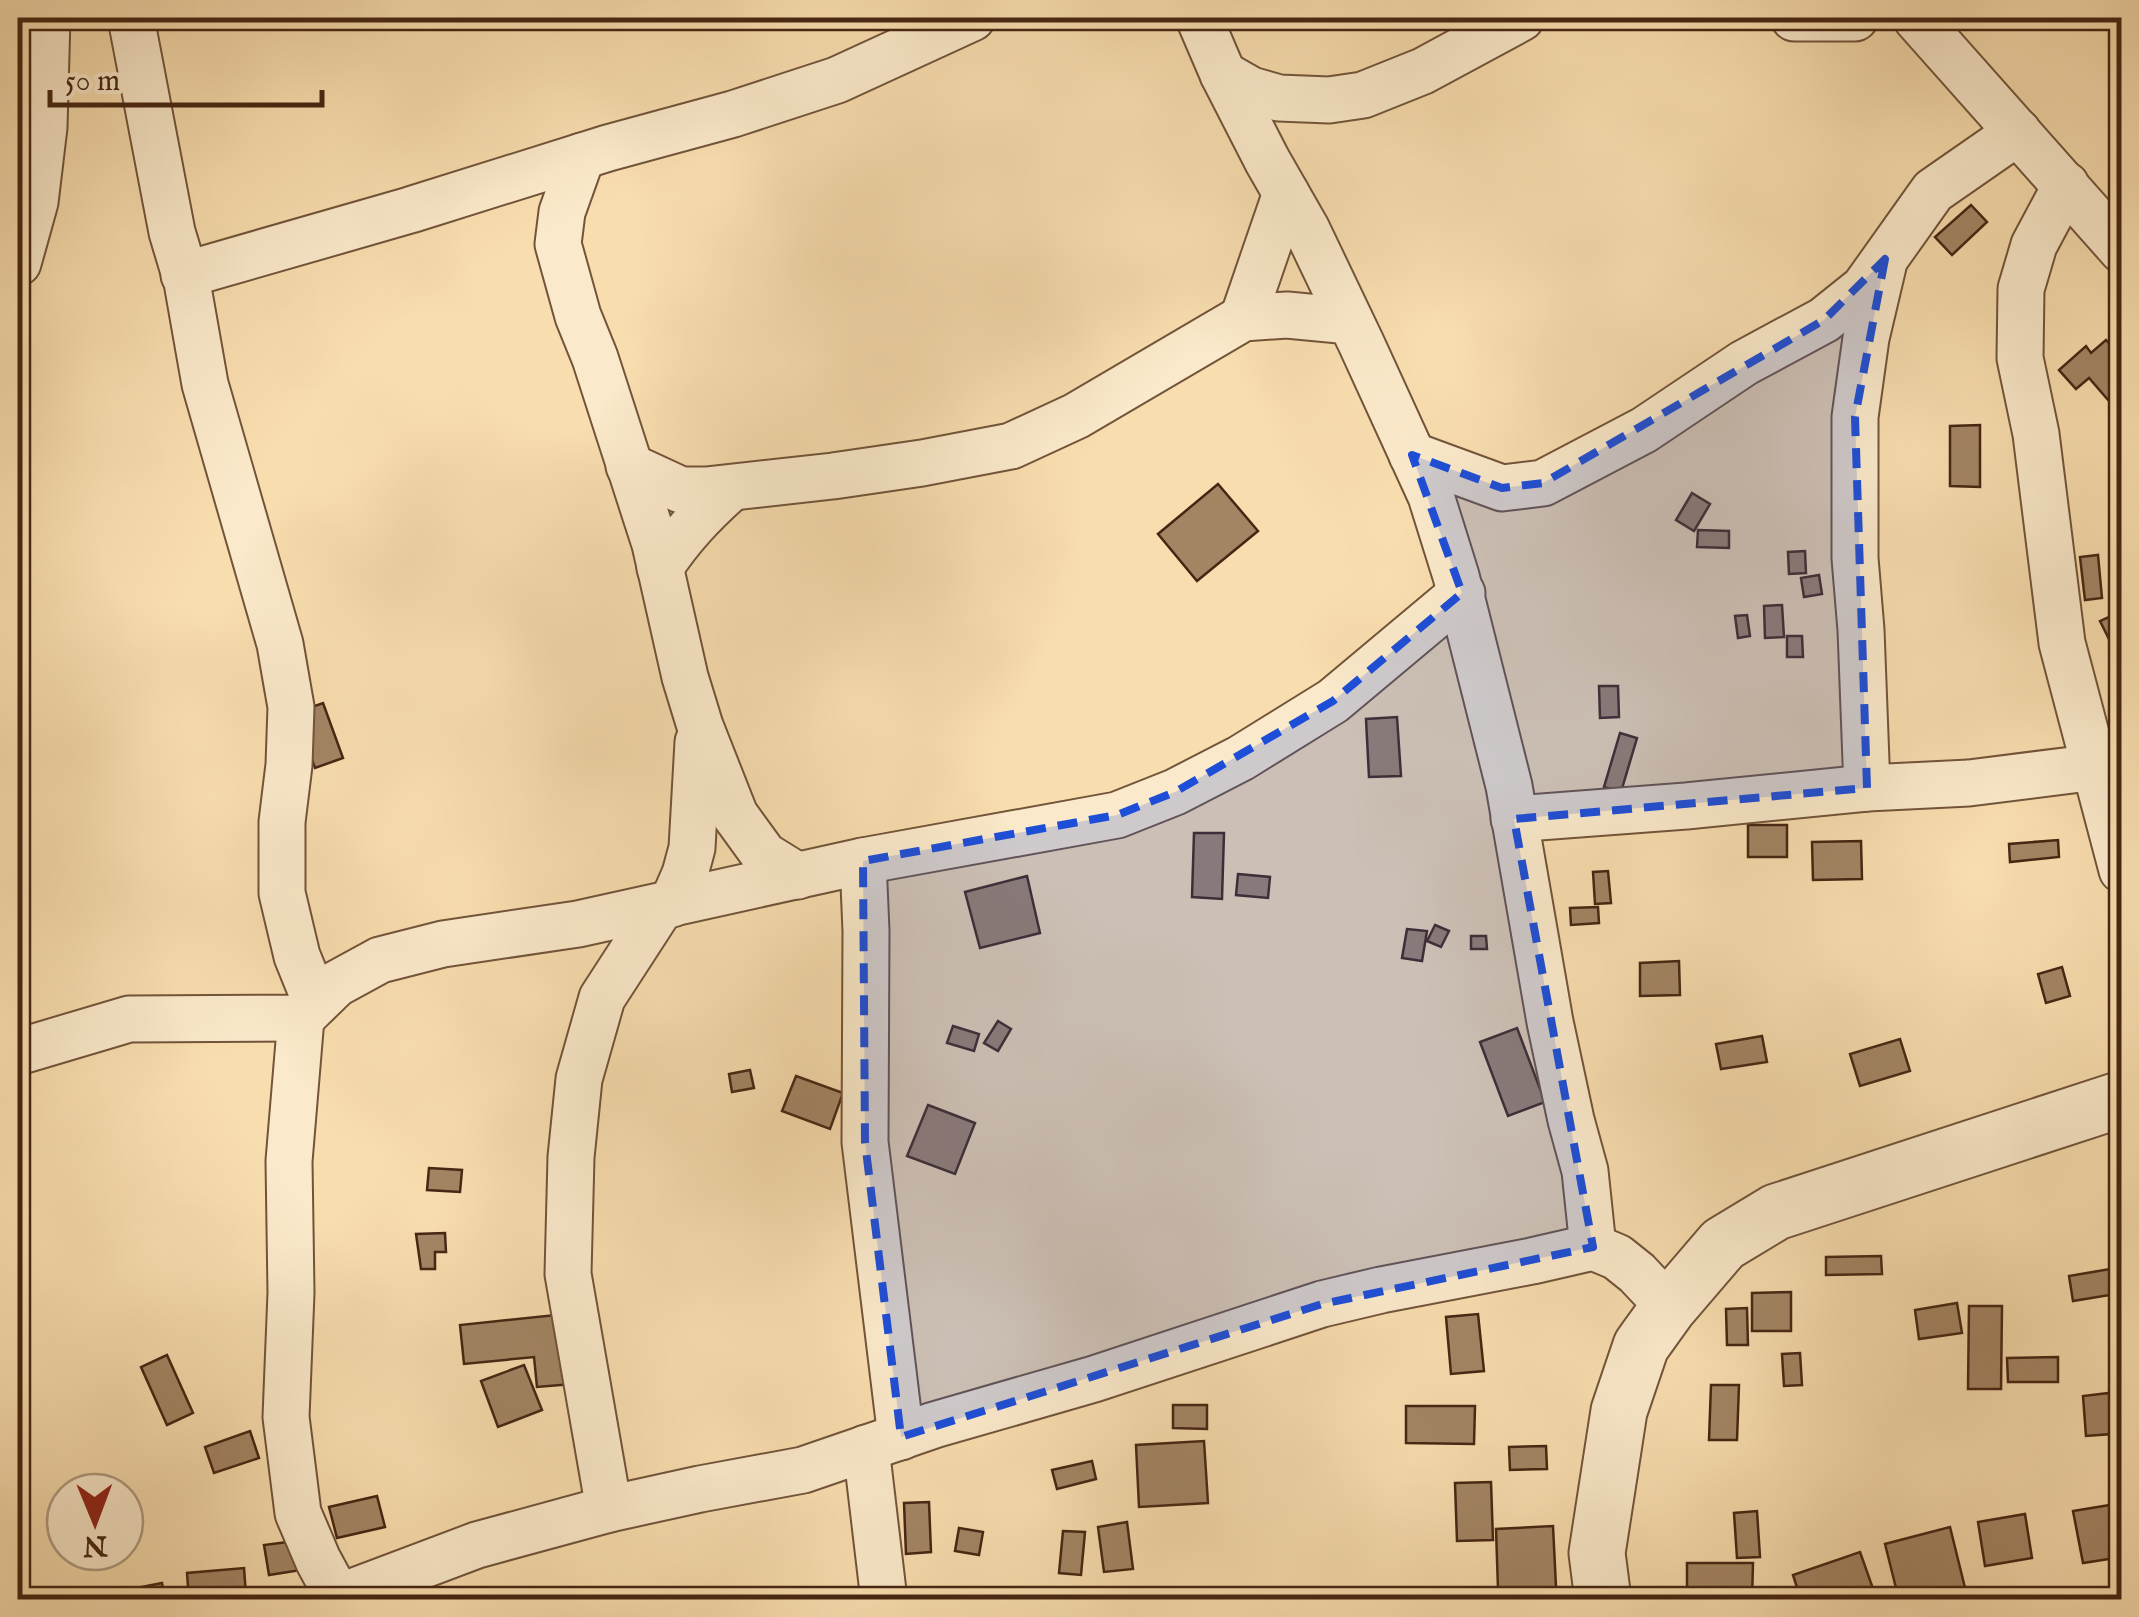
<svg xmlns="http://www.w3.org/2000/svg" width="2139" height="1617" viewBox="0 0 2139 1617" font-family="'IM FELL English',serif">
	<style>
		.building { fill: #a38564; stroke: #462613; stroke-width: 2.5 }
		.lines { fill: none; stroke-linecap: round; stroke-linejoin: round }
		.minor-casing { stroke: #72543a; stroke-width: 49 }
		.tertiary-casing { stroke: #72543a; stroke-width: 59 }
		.minor { stroke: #fae9ca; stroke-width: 45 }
		.tertiary { stroke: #fae9ca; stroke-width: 55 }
		.marked { fill: #1d4ed8; fill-opacity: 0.2; stroke: #1d4ed8; stroke-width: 8; stroke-dasharray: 20 12; stroke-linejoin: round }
	</style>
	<rect width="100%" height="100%" fill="#f8ddae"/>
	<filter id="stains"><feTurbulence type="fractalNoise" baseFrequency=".002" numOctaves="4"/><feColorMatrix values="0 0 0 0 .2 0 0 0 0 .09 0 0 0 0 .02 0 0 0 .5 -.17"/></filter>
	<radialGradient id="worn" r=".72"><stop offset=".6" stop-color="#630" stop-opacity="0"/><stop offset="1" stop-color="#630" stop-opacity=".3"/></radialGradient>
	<g class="building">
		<path d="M1971,205L1987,222L1952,255L1935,237Z"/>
		<path d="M2106,340L2122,357V416L2089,378L2076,389L2059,370L2086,346L2091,353Z"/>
		<path d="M1980,425V487L1950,486V426Z"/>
		<path d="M1218,484L1258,531L1197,581L1158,534Z"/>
		<path d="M1692,493L1710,504L1694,531L1676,520Z"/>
		<path d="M1698,530L1729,531V548L1697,547Z"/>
		<path d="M1805,551L1806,573L1789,574L1788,552Z"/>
		<path d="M2098,555L2102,598L2085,600L2080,557Z"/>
		<path d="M1819,575L1822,594L1804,597L1801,578Z"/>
		<path d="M1782,605L1784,637L1765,638L1764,606Z"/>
		<path d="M2122,611V640L2112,645L2100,621Z"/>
		<path d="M1747,615L1750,636L1738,638L1735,616Z"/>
		<path d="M1787,636H1802L1803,657H1787Z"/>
		<path d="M1599,686H1618L1619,717L1600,718Z"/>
		<path d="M323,703L343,758L315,768L295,713Z"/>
		<path d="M1397,717L1401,776L1369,777L1366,719Z"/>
		<path d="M1620,733L1637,738L1621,792L1604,787Z"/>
		<rect x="1748" y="825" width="39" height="32"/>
		<path d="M1194,833H1224L1222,899L1192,897Z"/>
		<path d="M2058,840L2059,857L2010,862L2009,844Z"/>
		<path d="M1861,841L1862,879L1813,880L1812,842Z"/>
		<path d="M1608,871L1611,903L1595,904L1593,872Z"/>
		<path d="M1238,874L1270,877L1268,898L1236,895Z"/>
		<path d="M1027,876L1040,933L980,948L965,892Z"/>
		<path d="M1598,907L1599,923L1571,925L1570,908Z"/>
		<path d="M1435,925L1449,931L1441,947L1427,941Z"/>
		<path d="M1407,929L1427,931L1422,961L1402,958Z"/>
		<path d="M1471,936H1486L1487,949H1471Z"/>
		<path d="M1679,961L1680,995L1640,996V963Z"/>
		<path d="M2062,967L2070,996L2046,1003L2038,974Z"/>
		<path d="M998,1021L1011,1029L998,1051L984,1043Z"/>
		<path d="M953,1026L979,1034L974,1051L947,1043Z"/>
		<path d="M1517,1028L1545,1102L1508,1116L1480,1042Z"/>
		<path d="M1762,1036L1767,1062L1721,1069L1716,1044Z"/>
		<path d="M1900,1039L1910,1071L1860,1086L1850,1054Z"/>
		<path d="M750,1070L754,1088L732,1092L729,1074Z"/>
		<path d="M796,1076L843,1093L830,1129L782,1111Z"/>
		<path d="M928,1105L975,1123L955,1174L907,1156Z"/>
		<path d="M429,1168L462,1170L460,1192L427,1190Z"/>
		<path d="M445,1233L446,1252H435V1269H421L416,1234Z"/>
		<path d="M1881,1256L1882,1274L1826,1275V1257Z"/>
		<path d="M2122,1267V1293L2073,1301L2069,1276Z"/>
		<path d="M1791,1292V1331H1752V1293Z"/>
		<path d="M1957,1303L1962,1333L1919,1339L1915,1310Z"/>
		<path d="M1969,1306H2002L2001,1389H1968Z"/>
		<path d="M1747,1308L1748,1345H1727L1726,1309Z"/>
		<path d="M565,1314L572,1384L537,1387L534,1357L464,1364L460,1325Z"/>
		<path d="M1478,1314L1484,1371L1451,1374L1446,1317Z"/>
		<path d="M1800,1353L1802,1385L1784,1386L1782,1354Z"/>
		<path d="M167,1355L193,1413L167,1425L141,1367Z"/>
		<path d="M2058,1357V1382H2008L2007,1358Z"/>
		<path d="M524,1365L542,1410L498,1427L481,1381Z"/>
		<path d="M1711,1385H1739L1737,1440H1709Z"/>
		<path d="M2109,1393L2112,1434L2086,1436L2083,1396Z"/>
		<path d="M1173,1405H1207V1429L1173,1428Z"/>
		<path d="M1406,1406H1475L1474,1444L1406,1443Z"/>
		<path d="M250,1431L259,1458L214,1473L205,1447Z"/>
		<path d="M1204,1441L1208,1503L1139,1507L1136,1445Z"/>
		<path d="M1546,1446L1547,1469L1510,1470L1509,1447Z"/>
		<path d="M1092,1461L1096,1479L1057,1489L1052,1470Z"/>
		<path d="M1491,1482L1493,1540L1457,1541L1455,1483Z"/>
		<path d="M377,1496L385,1527L337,1538L329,1507Z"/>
		<path d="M929,1502L931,1552L906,1554L904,1503Z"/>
		<path d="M2122,1503V1557L2083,1563L2073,1511Z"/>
		<path d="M1757,1511L1760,1557L1737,1558L1734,1513Z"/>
		<path d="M2025,1514L2032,1558L1985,1566L1978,1522Z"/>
		<path d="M1127,1522L1133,1569L1104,1572L1098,1527Z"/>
		<path d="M1553,1526L1556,1587L1498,1589L1496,1529Z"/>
		<path d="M1950,1527L1968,1600H1899L1885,1544Z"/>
		<path d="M959,1528L983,1532L979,1555L955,1551Z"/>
		<path d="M1063,1531L1085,1532L1081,1575L1059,1573Z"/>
		<path d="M296,1541L301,1570L269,1575L264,1545Z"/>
		<path d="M1860,1552L1877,1600H1801L1793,1575Z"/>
		<path d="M1687,1563H1753L1752,1600H1687Z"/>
		<path d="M244,1568L246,1595L189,1600L187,1573Z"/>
		<path d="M162,1583L165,1600H108L106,1594Z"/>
		<path d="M1478,1593L1550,1596V1600H1478Z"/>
	</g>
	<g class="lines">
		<g class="minor-casing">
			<g id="minor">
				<path d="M131,18L172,232L187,282L205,384L280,644L291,707L289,765L282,822V893L297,956L316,1003"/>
				<path d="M1199,18L1223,74L1267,160L1307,230L1361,343L1431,496L1456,576L1509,786L1550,1022L1571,1120L1585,1171L1593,1247"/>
				<path d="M1794,18H1855"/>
				<path d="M1916,18L2122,250"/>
				<path d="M1223,74L1251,90L1279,98L1329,100L1363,95L1423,71L1521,18"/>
				<path d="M582,156L562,212L558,244L578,316L595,358L655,544L685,677L700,726L735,815L764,855L798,876"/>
				<path d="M2066,185L2034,245L2021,289L2020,358L2036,434L2062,643L2122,870"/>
				<path d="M18,263L35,202L44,127L47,18"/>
				<path d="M184,275L410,210L608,148L733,114L837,80L972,18"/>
				<path d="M1243,318L1286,193"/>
				<path d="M1412,455L1502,488L1543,483L1644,430L1744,363L1824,320L1864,288L1933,191L2018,132"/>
				<path d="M629,466L681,490H706L833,476L922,463L1011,446L1076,416L1243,318L1287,315L1350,321"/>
				<path d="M660,568C681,536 703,513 731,488"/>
				<path d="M1867,788L1861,630L1855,558V417L1866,338L1883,266"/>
				<path d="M1514,819L1686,806L1867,788L1969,783L2096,767"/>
				<path d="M863,861L866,931L865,1142L901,1437"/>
				<path d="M672,904L685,874L692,848L698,742"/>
				<path d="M301,1018L289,1161L291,1293L286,1417L298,1513L318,1560L338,1597"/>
				<path d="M18,1052L129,1019L301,1018L336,984L380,960L443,944L578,924L863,861L1117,815L1175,792L1241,758L1333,701L1462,593"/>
				<path d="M866,1448L884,1600"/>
				<path d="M609,1509L568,1274L571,1157L579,1079L602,998L661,907"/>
				<path d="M331,1600L477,1545L609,1509L700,1489L803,1470L934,1425L1094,1379L1322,1304L1381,1290L1532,1261L1593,1247L1617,1257L1637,1273L1669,1307"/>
			</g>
		</g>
		<g class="tertiary-casing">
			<path id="tertiary" d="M1603,1600L1597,1553L1619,1411L1641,1346L1669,1307L1723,1244L1776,1212L2122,1099"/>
		</g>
		<use href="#minor" class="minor"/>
		<use href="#tertiary" class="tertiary"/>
	</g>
	<path class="marked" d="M1885,259L1855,417L1867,788L1514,819L1593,1247L1322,1304L901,1437L865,1142L863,861L1117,815L1175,792L1333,701L1462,593L1412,455L1502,488L1543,483L1824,320Z"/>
	<rect width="2139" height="1617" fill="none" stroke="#f8ddae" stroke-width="60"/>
	<rect x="20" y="20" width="2099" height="1577" fill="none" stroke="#462613" stroke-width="5"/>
	<rect x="30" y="30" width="2079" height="1557" fill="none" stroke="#462613" stroke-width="2.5"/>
	<g transform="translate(95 1522) rotate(179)"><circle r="48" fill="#fae9ca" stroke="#b29b81" stroke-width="2.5"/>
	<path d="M0-8L18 38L0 25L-18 38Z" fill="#8f2418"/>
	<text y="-15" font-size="28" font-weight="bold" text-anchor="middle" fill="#462613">N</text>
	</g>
	<path d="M50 90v15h272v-15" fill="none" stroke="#462613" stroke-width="5"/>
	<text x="65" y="90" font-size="30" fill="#462613" stroke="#fae9ca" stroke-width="8" paint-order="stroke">50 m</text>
	<rect width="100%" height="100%" filter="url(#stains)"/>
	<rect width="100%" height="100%" fill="url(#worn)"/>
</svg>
